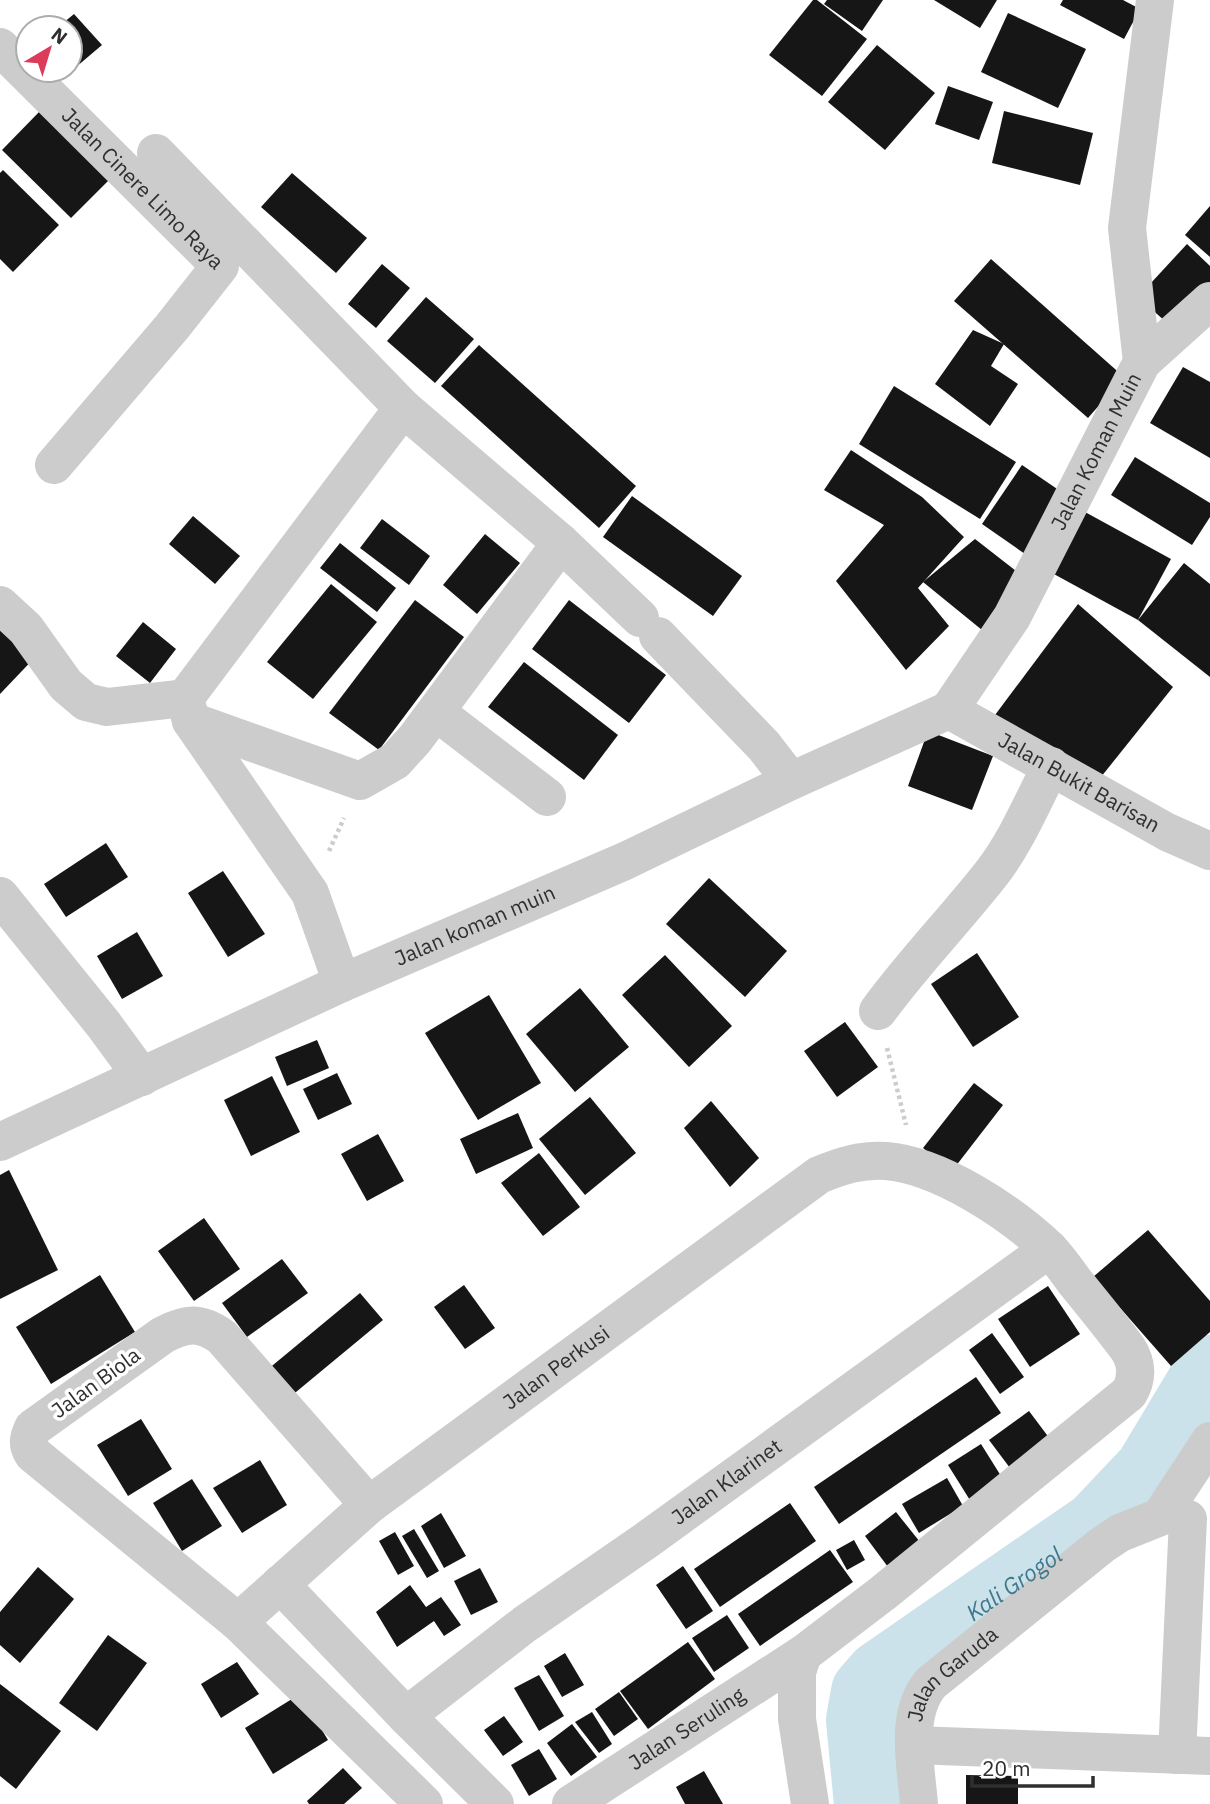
<svg xmlns="http://www.w3.org/2000/svg" width="1210" height="1804" viewBox="0 0 1210 1804" font-family="'IBM Plex Sans',sans-serif">
	<style>
		.lines { fill: none; stroke-linecap: round; stroke-linejoin: round }
		.river { stroke: #cbe2ea; stroke-width: 72 }
		.building { fill: #161616 }
		.path { stroke: #ccc; stroke-width: 4.5; stroke-dasharray: 3.5 3.5; stroke-linecap: butt }
		.minor { stroke: #ccc; stroke-width: 38 }
		.labels { text-anchor: middle; stroke-width: 7; stroke-linejoin: round; paint-order: stroke }
		.street-label { font-size: 21px; fill: #2f2f2f; stroke: #fff }
		.water-label { font-size: 23px; font-style: italic; fill: #41788e; stroke: #fff }
	</style>
	<rect width="100%" height="100%" fill="#fff"/>
	<g class="lines">
		<path class="river" id="s1" d="M870,1804L862,1720L867,1692L881,1676L1098,1526L1150,1471L1210,1371"/>
	</g>
	<g class="building">
		<path d="M813,0H817L867,39L822,96L769,55Z"/>
		<path d="M827,0H883L862,31L824,4Z"/>
		<path d="M934,0H997L980,28Z"/>
		<path d="M1063,0H1123L1140,9L1124,39L1060,5Z"/>
		<path d="M1008,13L1086,49L1058,108L981,72Z"/>
		<path d="M74,14L102,45L56,84L44,70H70V28H57Z"/>
		<path d="M877,45L935,93L885,150L828,102Z"/>
		<path d="M948,86L993,102L979,140L935,124Z"/>
		<path d="M40,111L110,179L71,218L2,150Z"/>
		<path d="M1004,111L1093,133L1080,185L992,163Z"/>
		<path d="M3,170L59,225L13,272L0,259V173Z"/>
		<path d="M292,173L367,238L336,273L261,207Z"/>
		<path d="M1210,206V257L1185,235Z"/>
		<path d="M1187,244L1210,266V292L1176,331L1138,297Z"/>
		<path d="M991,259L1124,377L1088,418L954,301Z"/>
		<path d="M382,264L410,288L376,328L348,304Z"/>
		<path d="M426,297L474,339L435,383L387,341Z"/>
		<path d="M973,330L1004,344L991,366L1018,384L990,426L935,384Z"/>
		<path d="M479,345L636,486L599,528L441,386Z"/>
		<path d="M1183,367L1210,382V458L1150,423Z"/>
		<path d="M894,386L1016,462L980,519L859,444Z"/>
		<path d="M851,450L922,497L964,537L918,588L949,626L906,670L836,581L884,525L824,490Z"/>
		<path d="M1135,457L1210,503V517L1192,545L1111,495Z"/>
		<path d="M1022,465L1066,495L1025,554L982,524Z"/>
		<path d="M632,496L742,576L713,616L603,537Z"/>
		<path d="M1085,512L1171,559L1138,620L1052,573Z"/>
		<path d="M193,516L240,556L215,584L169,544Z"/>
		<path d="M382,519L430,556L409,585L360,548Z"/>
		<path d="M485,534L520,563L477,614L443,585Z"/>
		<path d="M975,539L1020,574L982,630L923,582Z"/>
		<path d="M340,543L396,588L377,612L320,568Z"/>
		<path d="M1184,563L1210,584V677L1138,620Z"/>
		<path d="M331,584L377,622L313,699L267,662Z"/>
		<path d="M415,600L464,637L379,750L329,713Z"/>
		<path d="M569,600L666,675L629,723L532,649Z"/>
		<path d="M1078,604L1173,687L1097,782L989,723Z"/>
		<path d="M143,622L176,649L150,683L116,656Z"/>
		<path d="M0,628L40,652L0,694Z"/>
		<path d="M524,662L618,735L584,780L488,707Z"/>
		<path d="M928,731L993,756L972,810L908,786Z"/>
		<path d="M106,843L128,877L66,917L44,884Z"/>
		<path d="M223,871L265,934L228,957L188,893Z"/>
		<path d="M709,878L787,951L745,997L666,924Z"/>
		<path d="M137,932L163,976L122,999L97,956Z"/>
		<path d="M977,953L1019,1017L973,1047L931,984Z"/>
		<path d="M665,955L732,1026L689,1067L622,995Z"/>
		<path d="M580,988L629,1047L575,1092L526,1034Z"/>
		<path d="M489,995L541,1083L478,1120L425,1033Z"/>
		<path d="M845,1022L878,1067L837,1097L804,1051Z"/>
		<path d="M317,1040L329,1068L287,1086L275,1057Z"/>
		<path d="M337,1073L352,1104L318,1120L303,1089Z"/>
		<path d="M272,1076L300,1132L251,1156L224,1100Z"/>
		<path d="M974,1083L1003,1105L952,1171L923,1148Z"/>
		<path d="M590,1097L636,1153L585,1195L539,1139Z"/>
		<path d="M711,1101L759,1158L730,1187L684,1128Z"/>
		<path d="M518,1113L533,1148L476,1174L460,1139Z"/>
		<path d="M378,1134L404,1181L367,1201L341,1154Z"/>
		<path d="M539,1153L580,1207L543,1236L501,1183Z"/>
		<path d="M9,1170L58,1270L0,1299V1175Z"/>
		<path d="M204,1218L240,1269L194,1301L158,1251Z"/>
		<path d="M1148,1230L1210,1301V1332L1171,1366L1093,1277Z"/>
		<path d="M282,1259L308,1293L247,1337L222,1303Z"/>
		<path d="M100,1275L135,1332L51,1384L16,1327Z"/>
		<path d="M464,1285L495,1328L465,1349L434,1307Z"/>
		<path d="M1048,1286L1080,1334L1030,1367L998,1319Z"/>
		<path d="M360,1293L383,1320L290,1397L267,1370Z"/>
		<path d="M992,1333L1024,1377L1000,1394L969,1350Z"/>
		<path d="M976,1377L1001,1413L839,1524L814,1487Z"/>
		<path d="M1029,1411L1050,1439L1010,1468L989,1440Z"/>
		<path d="M141,1419L172,1469L128,1496L97,1445Z"/>
		<path d="M981,1444L1006,1484L973,1505L948,1465Z"/>
		<path d="M260,1460L287,1505L242,1533L213,1488Z"/>
		<path d="M947,1478L963,1506L919,1533L902,1504Z"/>
		<path d="M192,1479L222,1526L182,1551L153,1503Z"/>
		<path d="M790,1503L816,1541L720,1607L694,1569Z"/>
		<path d="M896,1512L920,1542L888,1567L865,1536Z"/>
		<path d="M441,1513L466,1556L444,1568L421,1526Z"/>
		<path d="M414,1529L439,1571L427,1578L402,1536Z"/>
		<path d="M395,1532L414,1566L398,1575L379,1541Z"/>
		<path d="M854,1540L865,1560L847,1570L836,1550Z"/>
		<path d="M830,1550L853,1582L760,1646L738,1614Z"/>
		<path d="M683,1566L713,1611L686,1629L656,1585Z"/>
		<path d="M38,1567L74,1599L20,1663L0,1645V1612Z"/>
		<path d="M480,1568L498,1602L471,1615L454,1581Z"/>
		<path d="M410,1585L426,1607L441,1597L461,1625L444,1636L434,1621L397,1647L376,1612Z"/>
		<path d="M727,1615L749,1648L714,1672L692,1638Z"/>
		<path d="M108,1635L147,1663L97,1731L59,1703Z"/>
		<path d="M688,1642L715,1679L648,1729L620,1691Z"/>
		<path d="M565,1653L584,1685L562,1697L544,1666Z"/>
		<path d="M237,1662L259,1694L221,1718L201,1684Z"/>
		<path d="M539,1675L564,1716L539,1731L514,1688Z"/>
		<path d="M0,1684L61,1731L16,1789L0,1776Z"/>
		<path d="M619,1692L638,1719L614,1736L595,1709Z"/>
		<path d="M300,1694L328,1740L273,1774L245,1728Z"/>
		<path d="M592,1712L612,1744L599,1753L575,1722Z"/>
		<path d="M504,1716L523,1742L503,1756L484,1730Z"/>
		<path d="M572,1724L597,1757L571,1776L547,1743Z"/>
		<path d="M539,1749L557,1779L529,1796L511,1765Z"/>
		<path d="M343,1768L362,1788L344,1804H309L307,1801Z"/>
		<path d="M704,1771L723,1804H685L676,1787Z"/>
		<path d="M966,1775L1018,1776V1804H966Z"/>
	</g>
	<g class="lines">
		<g class="path">
			<path d="M329,851L344,818"/>
			<path d="M887,1048L906,1125"/>
		</g>
		<g class="minor">
			<path id="s2" d="M0,47L220,266L172,327L54,465"/>
			<path d="M156,153L403,408L561,543L640,618"/>
			<path d="M1142,362L1210,301"/>
			<path d="M0,605L26,629L66,685L86,702L107,707L185,698"/>
			<path d="M658,636L764,746L791,781"/>
			<path id="s3" d="M949,710L1012,617L1142,362L1127,228L1155,0"/>
			<path id="s4" d="M949,710L1167,832L1210,851"/>
			<path d="M436,712L547,797"/>
			<path d="M191,721L360,781L395,761L415,739L561,543"/>
			<path d="M0,896L104,1025L142,1077"/>
			<path d="M342,983L310,893L191,721L185,698L403,408"/>
			<path d="M878,1011C913,963 954,921 991,874C1016,842 1032,803 1051,766"/>
			<path id="s5" d="M0,1142L342,983L625,861L791,781L949,710"/>
			<path d="M369,1505L222,1337C200,1321 186,1323 163,1335L33,1428C28,1438 27,1445 33,1454L238,1622L424,1804"/>
			<path d="M280,1584L406,1716L495,1804"/>
			<path id="s6" d="M238,1622L369,1505L819,1175C841,1166 862,1159 886,1161C939,1165 1010,1212 1048,1248C1058,1258 1067,1271 1075,1282C1093,1304 1111,1326 1128,1349C1137,1363 1138,1378 1129,1393L883,1593L803,1654L797,1672V1719L810,1804"/>
			<path id="s7" d="M406,1716L525,1624L648,1539L1049,1249"/>
			<path d="M914,1745L1210,1756"/>
			<path d="M1177,1755L1188,1519"/>
			<path id="s8" d="M571,1804L803,1654"/>
			<path id="s9" d="M919,1804C916,1766 904,1714 931,1683L1102,1545L1120,1533L1160,1517L1210,1441"/>
		</g>
	</g>
	<g class="labels">
		<g class="street-label">
			<text dy="7" stroke="none"><textPath href="#s2" startOffset="201">Jalan Cinere Limo Raya</textPath></text>
			<text dy="7" stroke="none"><textPath href="#s3" startOffset="298">Jalan Koman Muin</textPath></text>
			<text dy="7" stroke="none"><textPath href="#s4" startOffset="149">Jalan Bukit Barisan</textPath></text>
			<text dy="7" stroke="none"><textPath href="#s5" startOffset="522">Jalan koman muin</textPath></text>
			<text dy="7" stroke="none"><textPath href="#s6" startOffset="408">Jalan Perkusi</textPath></text>
			<text transform="translate(96 1383) rotate(-36)" y="7">Jalan Biola</text>
			<text dy="7" stroke="none"><textPath href="#s7" startOffset="397">Jalan Klarinet</textPath></text>
			<text dy="7" stroke="none"><textPath href="#s9" startOffset="145">Jalan Garuda</textPath></text>
			<text dy="7" stroke="none"><textPath href="#s8" startOffset="138">Jalan Seruling</textPath></text>
		</g>
		<g class="water-label">
			<text dy="8" stroke="none"><textPath href="#s1" startOffset="296">Kali Grogol</textPath></text>
		</g>
	</g>
	<g transform="translate(49 49) rotate(38)"><circle r="33" fill="#ffffff" stroke="#acacac" stroke-width="2"/>
	<path d="M0-5L12 26L0 18L-12 26Z" fill="#dc3b59"/>
	<text y="-10" font-size="19" font-weight="bold" text-anchor="middle" fill="#2f2f2f">N</text>
	</g>
	<path d="M972 1776v10h121v-10" fill="none" stroke="#2f2f2f" stroke-width="3.5"/>
	<text x="982" y="1776" font-size="21" fill="#2f2f2f" stroke="#ffffff" stroke-width="5" paint-order="stroke">20 m</text>
</svg>
